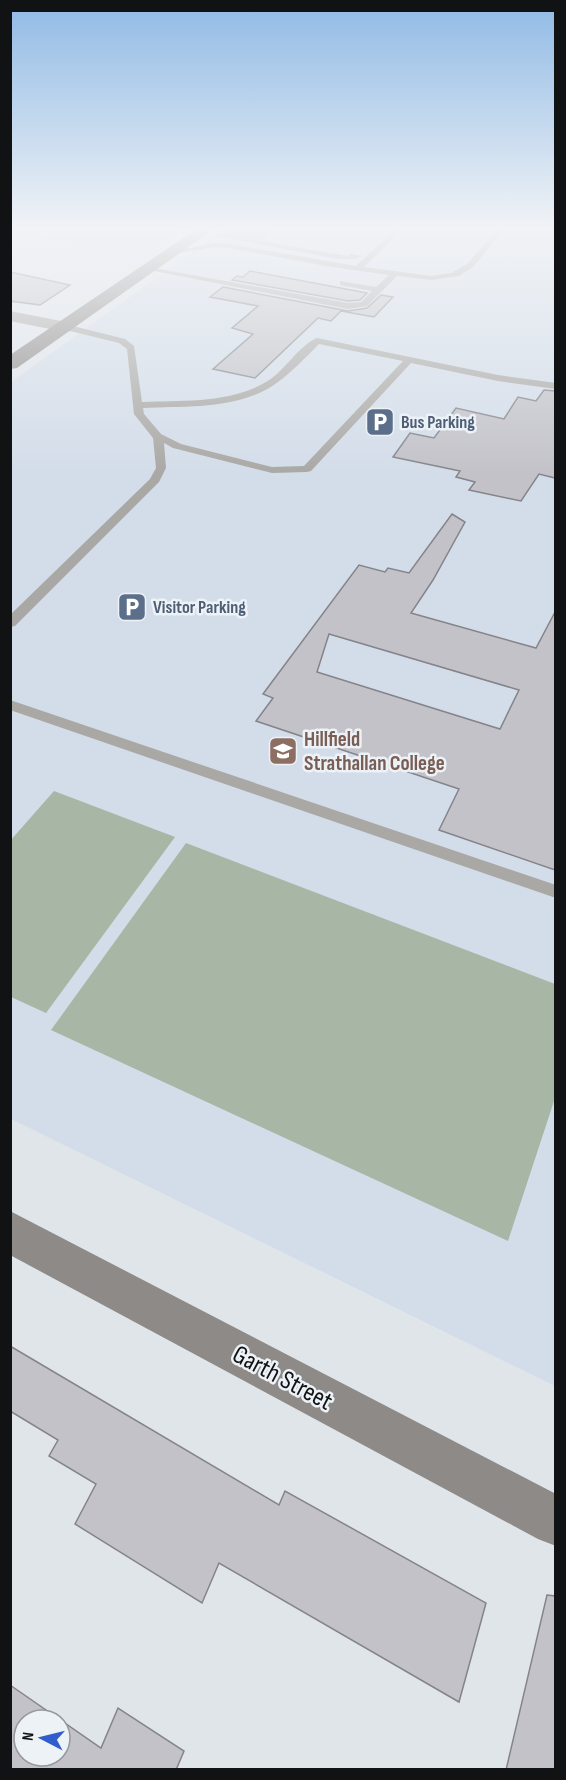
<svg xmlns="http://www.w3.org/2000/svg" width="566" height="1780" viewBox="0 0 566 1780" font-family="'Sofia Sans Condensed',sans-serif">
	<style>
		.built { fill: #d3dde9 }
		.green { fill: #a7b6a5 }
		.building { fill: #c2c2c8; stroke: #84848a; stroke-width: 1.5; fill-rule: evenodd }
		.lines { fill: none; stroke-linecap: round; stroke-linejoin: round }
		.service { fill: #a9a8a5; fill-rule: evenodd }
		.minor { fill: #a9a8a5; fill-rule: evenodd }
		.secondary { fill: #8d8a87; fill-rule: evenodd }
		.labels { text-anchor: middle; stroke-width: 5; stroke-linejoin: round; paint-order: stroke }
		.far-service-label { font-size: 18px; font-weight: bold; fill: #4e5e75; stroke: #edf2f7; text-anchor: start }
		.education-label { font-size: 21px; font-weight: bold; fill: #785e54; stroke: #edf2f7; text-anchor: start }
		.near-street-label { font-size: 26px; fill: #101213; stroke: #edf2f7 }
	</style>
	<rect width="100%" height="100%" fill="#e0e5ea"/>
	<g class="built">
		<path d="M11,226H188L136,260L11,232Z"/>
		<path d="M229,226H555V1386L11,1119L10,383Z"/>
	</g>
	<g class="green">
		<path d="M228,226H278L261,241L348,256L351,254L363,256L354,259H339L215,236Z"/>
		<path d="M54,791L175,837L46,1013L11,997L10,841Z"/>
		<path d="M186,843L555,984V1098L508,1241L51,1030Z"/>
	</g>
	<g class="building">
		<path d="M250,271L367,293L360,300L348,301L232,280L237,276L243,277Z"/>
		<path d="M10,272L70,285L40,305L10,301Z"/>
		<path d="M223,287L348,311L367,308L381,295L393,297L374,317L341,311L331,321L318,318L255,378L213,369L253,334L232,328L258,306L210,297Z"/>
		<path d="M544,390L555,391V478L539,474L521,501L469,490L475,482L456,477L460,471L393,457L410,433L434,438L456,408L504,419L518,397L536,401Z"/>
		<path d="M452,514L465,522L433,580L411,613L536,648L555,612V870L439,830L459,789L256,721L273,698L263,694L359,565L385,572L388,568L409,573ZM329,634L519,690L500,729L317,672Z"/>
		<path d="M10,1346L279,1505L285,1491L486,1603L459,1702L219,1563L202,1603L75,1524L96,1484L49,1456L58,1440L10,1411Z"/>
		<path d="M547,1595L555,1596V1770H506Z"/>
		<path d="M10,1685L101,1748L118,1708L184,1751L176,1770H10ZM24,1720H60V1756H24Z"/>
	</g>
	<g class="lines">
		<g class="service">
			<path d="M398,226H406L364,267L431,276L451,273L467,264L499,228L513,226L499,236L473,267L459,276L431,280L397,276L367,306L348,309L144,269L148,267L348,303L361,302L372,291L340,285V281L376,287L389,275L326,266L230,248L214,247L174,254L170,252L214,243L230,244L356,266Z"/>
			<path d="M538,226H556V230Z"/>
			<path d="M65,324L125,339L134,346L142,402C186,400 235,404 272,378C287,367 300,345 317,338L498,375L556,383V389L498,381L411,363L311,471L307,472L272,473L173,448L164,443L166,468L159,482L15,626L10,627V615L150,479L156,468L153,438L134,414L127,349L119,343L62,329L61,327ZM319,344L403,361L304,466L272,467L181,444L161,434L144,414L143,408C188,406 240,410 278,382C293,371 306,357 319,344Z"/>
			<path d="M10,700L556,885V898L10,710Z"/>
		</g>
		<path class="minor" d="M10,311L71,323L74,327L71,331L65,332L10,321Z"/>
		<g class="secondary">
			<path d="M201,226H218L17,368L10,369V355Z"/>
			<path d="M10,1211L556,1494V1546L538,1539L10,1255Z"/>
		</g>
	</g>
	<linearGradient id="sky" x2="0" y2="1"><stop stop-color="#90bae5"/><stop offset="0.48" stop-color="#f1f3f6"/><stop offset="1" stop-color="#f1f3f6" stop-opacity="0"/></linearGradient>
	<rect width="566" height="475" fill="url(#sky)"/>
	<defs>
		<g id="parking-square" transform="scale(1.5)"><rect x="-9" y="-9" width="18" height="18" rx="4" fill="#5c6f8a" stroke="#edf2f7"/><path d="M-3.5-5.5H1a3.5 3.5 0 0 1 0 7H-1V5.5H-3.5ZM-1-3.4V-.6H.8a1.4 1.4 0 0 0 0-2.8Z" fill="#fff"/></g>
		<g id="school-square" transform="scale(1.5)"><rect x="-9" y="-9" width="18" height="18" rx="4" fill="#8d6e63" stroke="#edf2f7"/><path d="M0-5L7-2L0 1L-7-2ZM-4 1L0 2.5L4 1V4Q0 6-4 4Z" fill="#fff"/></g>
	</defs>
	<g fill-rule="evenodd">
		<use href="#parking-square" x="380" y="422"/>
		<use href="#parking-square" x="132" y="607"/>
		<use href="#school-square" x="283" y="751"/>
	</g>
	<g class="labels">
		<g class="far-service-label">
			<text x="401" y="428">Bus Parking</text>
			<text x="153" y="613">Visitor Parking</text>
		</g>
		<g class="education-label">
			<text x="304" y="746">Hillfield<tspan x="304" dy="24">Strathallan College</tspan></text>
		</g>
		<g class="near-street-label">
			<text transform="translate(283 1377) rotate(28)" y="9">Garth Street</text>
		</g>
	</g>
	<rect width="566" height="1780" fill="none" stroke="#101213" stroke-width="24"/>
	<g transform="translate(42 1738) rotate(277)"><circle r="28" fill="#edf2f7" stroke="#95989c" stroke-width="1.5"/>
	<path d="M0-4.5L10 22L0 15L-10 22Z" fill="#315ccb"/>
	<text y="-9" font-size="16" font-weight="bold" text-anchor="middle" fill="#101213">N</text>
	</g>
</svg>
